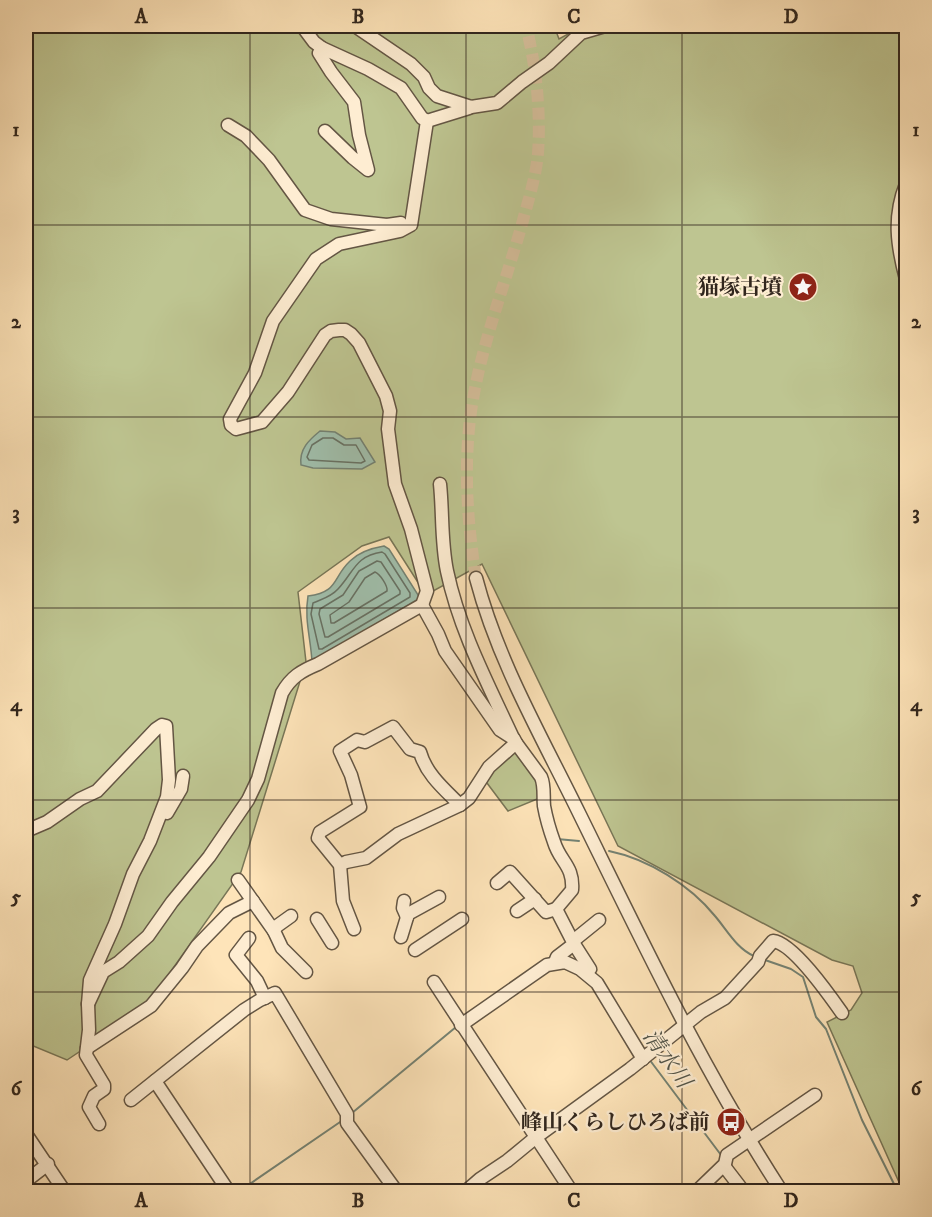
<svg xmlns="http://www.w3.org/2000/svg" width="932" height="1217" viewBox="0 0 932 1217" font-family="'IM FELL DW Pica','Noto Serif JP',serif">
	<style>
		.green { fill: #bec591; stroke: #787657; stroke-width: 1.5 }
		.water { fill: #a0bfac; stroke: #748273; stroke-width: 1.5 }
		.lines { fill: none; stroke-linecap: round; stroke-linejoin: round }
		.shore { stroke: #687264; stroke-width: 1.5 }
		.stream { stroke: #748273; stroke-width: 2 }
		.minor-tunnel { stroke: #d5be9a; stroke-width: 12; stroke-dasharray: 12 6; stroke-linecap: butt }
		.minor-casing { stroke: #645644; stroke-width: 15 }
		.minor { stroke: #feedd2; stroke-width: 12 }
		.grid { fill: none; stroke: #31261d; stroke-width: 1.5; stroke-opacity: 0.55 }
		.labels { text-anchor: middle; stroke-width: 4.5; stroke-linejoin: round; paint-order: stroke }
		.poi-label { font-size: 21px; font-weight: bold; fill: #31261d; stroke: #feedd2; text-anchor: end }
		.water-label { font-size: 22px; font-style: italic; fill: #525448; stroke: #feedd2 }
		.neatline { fill: none; stroke: #31261d; stroke-width: 2 }
		.grid-label { font-size: 20px; text-anchor: middle; font-weight: bold; fill: #31261d }
	</style>
	<rect width="100%" height="100%" fill="#fee4b9"/>
	<filter id="stains"><feTurbulence type="fractalNoise" baseFrequency=".00333" numOctaves="4"/><feColorMatrix values="0 0 0 0 .2 0 0 0 0 .09 0 0 0 0 .02 0 0 0 .5 -.17"/></filter>
	<radialGradient id="worn" r=".72"><stop offset=".6" stop-color="#630" stop-opacity="0"/><stop offset="1" stop-color="#630" stop-opacity=".3"/></radialGradient>
	<g class="green">
		<path d="M26,26H554L559,39L583,26H906V1191H903L827,1022L851,1010L862,993L853,966L832,960L618,846L482,564L426,595L389,537L362,546L298,592L306,662L241,872L145,1008L67,1060L26,1043Z"/>
		<path d="M519,749L536,772L542,797L508,811L484,779Z"/>
	</g>
	<g class="water">
		<path d="M320,431L335,432L346,439L360,438L375,462L362,469L313,468L301,465C299,449 309,440 320,431Z"/>
		<path d="M384,546L389,549L420,598L312,662C311,640 304,619 308,596C339,592 332,578 350,561C359,552 372,548 384,546Z"/>
	</g>
	<g class="lines">
		<g class="shore">
			<path d="M323,438H333L344,445H356L365,461L361,463L309,460L307,457L312,445Z"/>
			<path d="M382,552L385,554L410,593V597L322,649H319L311,614L313,603C322,599 331,597 338,589C354,572 355,556 382,552Z"/>
			<path d="M377,561L381,562L400,591V594L328,637H325L319,614L320,609L343,595L359,571Z"/>
			<path d="M375,572C380,574 388,586 387,591L334,623H331L330,615L349,602L365,578Z"/>
		</g>
		<g class="stream">
			<path d="M557,839L579,841"/>
			<path d="M609,851C648,859 690,885 715,916C727,930 737,949 754,956"/>
			<path d="M765,960L791,969L803,977L816,1017L826,1029L862,1120L898,1192"/>
			<path d="M649,1059L721,1155"/>
			<path d="M352,1113L456,1027"/>
			<path d="M241,1190L343,1120"/>
		</g>
		<path class="minor-tunnel" d="M476,578C467,521 463,462 472,405C482,343 505,284 522,224C528,201 536,177 538,153C541,112 536,65 526,26"/>
		<g class="minor-casing">
			<g id="minor">
				<path d="M355,26L411,64L424,77L429,88L437,96L471,107L497,103L522,82L549,63L581,33L605,26"/>
				<path d="M322,48L319,53L331,72L354,102L359,135L368,170L353,158L325,131"/>
				<path d="M427,121L469,108"/>
				<path d="M228,125L246,136L269,160L305,210L331,219L387,225L401,223"/>
				<path d="M906,184C893,217 897,245 906,279"/>
				<path d="M440,484C443,513 441,542 447,571C459,629 488,684 513,738"/>
				<path d="M476,578C498,662 542,737 580,815C643,943 704,1072 782,1192"/>
				<path d="M516,743L541,777C545,786 543,796 544,806C546,817 550,831 554,842C560,862 574,866 572,890L556,909L574,944L557,957L555,962"/>
				<path d="M167,813L181,789L183,776"/>
				<path d="M26,831L47,822L80,799L97,791L156,729L162,725L166,726L169,780L167,797L150,841L133,874L115,924L90,980L88,1004L89,1030L86,1055L104,1085V1089L94,1096L89,1107L99,1124"/>
				<path d="M340,865L346,862L366,858L398,834L460,805L469,798L489,767L516,743L514,739L500,730L445,651L438,634L422,605"/>
				<path d="M238,880L274,931"/>
				<path d="M497,883L510,872L546,912L556,909"/>
				<path d="M404,901L403,908L407,917"/>
				<path d="M517,911L535,899"/>
				<path d="M291,916L277,926L274,931L282,948L306,972"/>
				<path d="M317,919L332,943"/>
				<path d="M354,929L343,901L340,865L318,838L320,832L360,807L351,775L340,751L357,740L365,742L393,727L410,749L420,752C426,774 444,789 460,805"/>
				<path d="M401,937L408,914L439,897"/>
				<path d="M249,938L236,955L257,981L265,998"/>
				<path d="M573,941L599,920"/>
				<path d="M574,944L590,969L586,973"/>
				<path d="M415,950L462,919"/>
				<path d="M434,982L572,1192"/>
				<path d="M88,1004L103,972L119,962L148,936L172,902L209,857L248,800L258,779L282,693C291,677 301,671 318,664L422,605L427,591L411,529L395,484L388,429L390,411L386,396L359,343L351,334L345,330H339L331,331L325,335L288,392L262,422L236,429L231,425L230,419L255,373L273,321L316,259L339,244L386,234L400,231L411,225L427,121L422,118L401,88L368,69L322,48L314,42L302,26"/>
				<path d="M461,1025L547,965L565,962L580,969L597,983L643,1059"/>
				<path d="M87,1048L151,1006L182,968L197,946L229,913L253,901"/>
				<path d="M155,1081L229,1192"/>
				<path d="M131,1100L244,1010L260,1000L275,993L347,1114V1123L397,1192"/>
				<path d="M26,1134L65,1192"/>
				<path d="M724,1166L744,1192"/>
				<path d="M26,1181L48,1164"/>
				<path d="M465,1192L480,1179L507,1161L535,1138L630,1069L701,1012L725,998L758,962L760,956L773,941C793,943 830,996 842,1013"/>
				<path d="M696,1192L725,1164L727,1155L815,1095"/>
			</g>
		</g>
		<use href="#minor" class="minor"/>
	</g>
	<path class="grid" d="M250,26V1192M466,26V1192M682,26V1192M26,225H906M26,417H906M26,608H906M26,800H906M26,992H906"/>
	<defs>
		<g id="sight-disc" transform="scale(1.5)"><circle r="9.5" fill="#8f2418" stroke="#feedd2"/><path d="M0-6L1.8-2.2L6-1.7L2.9 1.2L3.7 5.4L0 3.3L-3.7 5.4L-2.9 1.2L-6-1.7L-1.8-2.2Z" fill="#fff"/></g>
		<g id="bus-disc" transform="scale(1.5)"><circle r="9.5" fill="#8f2418" stroke="#feedd2"/><path d="M-5-6H5V4H4V6H2V4H-2V6H-4V4H-5ZM-3.5-4V0h7V-4ZM-3.5 1.2v1.5H-2V1.2ZM2 1.2v1.5H3.5V1.2Z" fill="#fff"/></g>
	</defs>
	<g fill-rule="evenodd">
		<use href="#sight-disc" x="803" y="287"/>
		<use href="#bus-disc" x="731" y="1122"/>
	</g>
	<g class="labels">
		<g class="poi-label">
			<text x="782" y="294">猫塚古墳</text>
			<text x="710" y="1129">峰山くらしひろば前</text>
		</g>
		<g class="water-label">
			<text transform="translate(668 1058) rotate(55)" y="8">清水川</text>
		</g>
	</g>
	<rect width="932" height="1217" fill="none" stroke="#fee4b9" stroke-width="66"/>
	<rect x="33" y="33" width="866" height="1151" class="neatline"/>
	<g class="grid-label">
		<text x="141" y="23">A</text>
		<text x="358" y="23">B</text>
		<text x="574" y="23">C</text>
		<text x="791" y="23">D</text>
		<text x="16" y="136">1</text>
		<text x="916" y="136">1</text>
		<text x="16" y="328">2</text>
		<text x="916" y="328">2</text>
		<text x="16" y="519">3</text>
		<text x="916" y="519">3</text>
		<text x="16" y="711">4</text>
		<text x="916" y="711">4</text>
		<text x="16" y="903">5</text>
		<text x="916" y="903">5</text>
		<text x="16" y="1095">6</text>
		<text x="916" y="1095">6</text>
		<text x="141" y="1207">A</text>
		<text x="358" y="1207">B</text>
		<text x="574" y="1207">C</text>
		<text x="791" y="1207">D</text>
	</g>
	<rect width="100%" height="100%" filter="url(#stains)"/>
	<rect width="100%" height="100%" fill="url(#worn)"/>
</svg>
